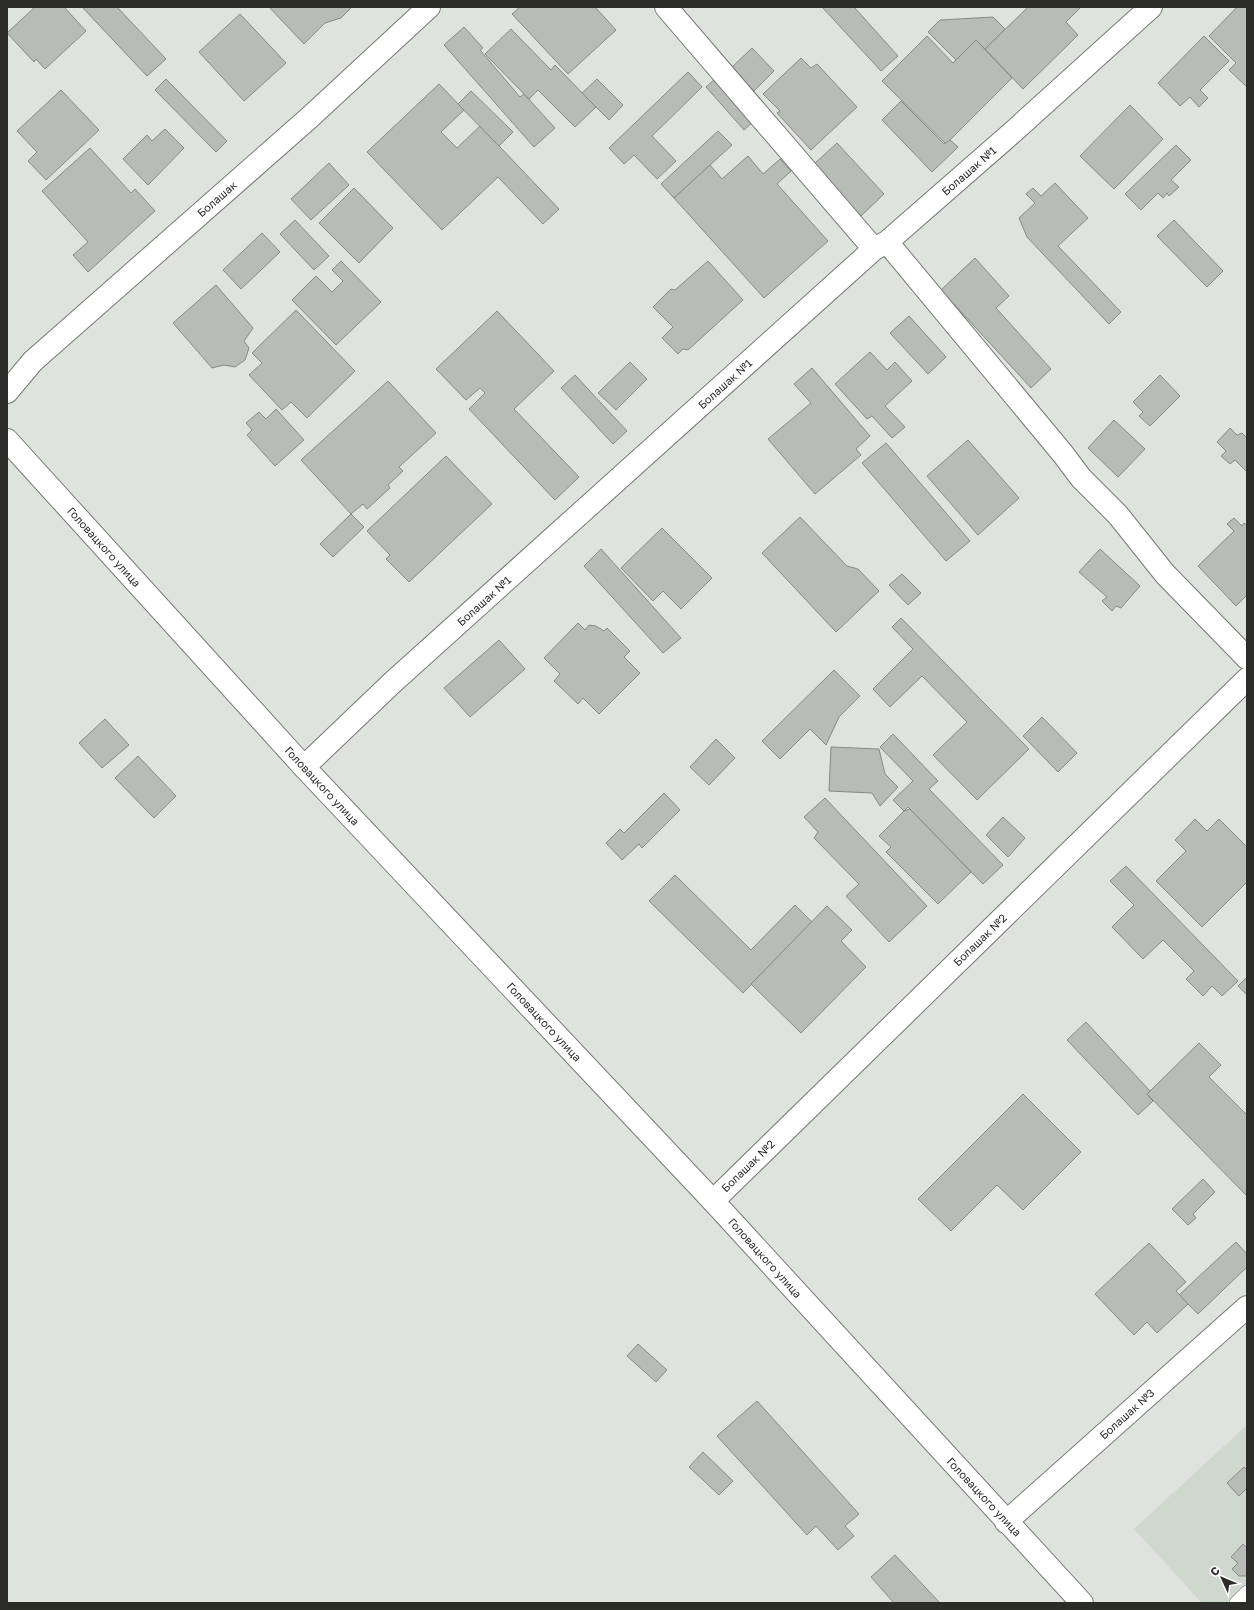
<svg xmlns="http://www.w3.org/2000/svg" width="1254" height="1610" viewBox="0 0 1254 1610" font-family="'Golos Text',sans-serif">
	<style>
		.built { fill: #cfd8cd }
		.building { fill: #b8bcb7; stroke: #868985 }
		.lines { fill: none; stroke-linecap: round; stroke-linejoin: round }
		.service-casing { stroke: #757975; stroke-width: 14 }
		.minor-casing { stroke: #757975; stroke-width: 24 }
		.secondary-casing { stroke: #757975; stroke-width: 24 }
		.service { stroke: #fff; stroke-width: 13 }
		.minor { stroke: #fff; stroke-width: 22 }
		.secondary { stroke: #fff; stroke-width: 22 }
		.labels { text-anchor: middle; stroke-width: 4; stroke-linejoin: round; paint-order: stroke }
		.street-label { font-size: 11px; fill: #2b2c2a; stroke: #fff }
	</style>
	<rect width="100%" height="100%" fill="#dfe3de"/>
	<path class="built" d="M1247,1425V1603H1202L1134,1529Z"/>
	<g class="building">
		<path d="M35,7H64L86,31L45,69L36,59L34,62L7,33Z"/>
		<path d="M82,7H117L166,59L147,76Z"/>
		<path d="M269,7H352L341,18L325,23L304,44Z"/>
		<path d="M520,7H595L616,30L568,74L512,14Z"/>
		<path d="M822,7H854L898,56L881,71Z"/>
		<path d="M1028,7H1081L1066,22L1078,35L1023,89L985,49Z"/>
		<path d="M1237,7H1247V87L1229,70L1236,63L1209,36Z"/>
		<path d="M240,14L286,63L244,101L199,52Z"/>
		<path d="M993,17L1005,29L985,49L976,40L956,60L928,32L940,20Z"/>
		<path d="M464,27L483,48L480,50L520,97L524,94L555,128L534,147L444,45Z"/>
		<path d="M511,29L551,70L555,65L596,107L575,127L538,90L529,99L485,54Z"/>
		<path d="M927,36L953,63L976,40L1012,78L946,144L882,81Z"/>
		<path d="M1204,36L1229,61L1200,90L1208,98L1199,107L1190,97L1180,106L1158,83Z"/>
		<path d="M752,48L774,71L754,91L731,68Z"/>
		<path d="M801,58L811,68L817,64L857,107L811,150L777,113L780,111L763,94Z"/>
		<path d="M688,72L702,87L652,136L676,161L657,179L634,155L624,164L609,148Z"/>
		<path d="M716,78L755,120L744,130L706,87Z"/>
		<path d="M166,79L227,141L216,152L155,90Z"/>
		<path d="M597,79L623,105L609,120L582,93Z"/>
		<path d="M439,84L464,110L441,132L457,148L480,126L559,209L543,224L498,177L442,230L367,152Z"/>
		<path d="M61,90L99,130L46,180L28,161L37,152L17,131Z"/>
		<path d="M471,91L513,132L499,146L458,104Z"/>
		<path d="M901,101L944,144L950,140L958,147L932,172L882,120Z"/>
		<path d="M1130,105L1163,139L1114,189L1080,156Z"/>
		<path d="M165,129L184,148L148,185L123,159L147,135L152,141Z"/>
		<path d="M718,131L732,145L674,198L661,184Z"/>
		<path d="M837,143L884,194L861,216L813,165Z"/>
		<path d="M1176,145L1191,160L1171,180L1179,187L1169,196L1167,193L1163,198L1158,193L1141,210L1125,194Z"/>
		<path d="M90,148L131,193L135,189L155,211L88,272L73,255L88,242L42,191Z"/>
		<path d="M748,156L763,174L780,159L791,171L777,184L828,241L764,298L674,198L710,165L722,179Z"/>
		<path d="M329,163L349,185L311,220L291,199Z"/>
		<path d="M1055,183L1088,218L1058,246L1121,312L1109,324L1027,237L1019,218L1035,203L1026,194L1033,188L1041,196Z"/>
		<path d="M354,188L393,228L359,263L319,223Z"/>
		<path d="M295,220L329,256L314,270L280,234Z"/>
		<path d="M1174,220L1223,271L1207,287L1157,236Z"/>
		<path d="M262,233L280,252L241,289L223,270Z"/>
		<path d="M975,258L1009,296L996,308L1051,369L1031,388L941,290Z"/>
		<path d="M341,261L381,302L336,345L292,300L316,276L332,292L343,281L332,270Z"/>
		<path d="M708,261L743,300L688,350L683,349L678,354L662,338L673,327L653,307L671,289L675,290Z"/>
		<path d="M216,285L253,328L244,341L249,348L245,360L235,367L224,365L212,368L173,323Z"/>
		<path d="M296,310L355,371L307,418L291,402L282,410L249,375L262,363L252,353Z"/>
		<path d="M497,311L554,371L514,409L579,477L555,500L469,409L485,393L480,388L466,400L436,369Z"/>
		<path d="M909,316L946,357L928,374L890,333Z"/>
		<path d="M870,352L887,370L895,362L912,381L885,406L905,427L892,438L872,416L867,419L835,384Z"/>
		<path d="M630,362L647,379L616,410L598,393Z"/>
		<path d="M812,368L870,436L856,449L861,455L815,494L768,439L811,403L794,384Z"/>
		<path d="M575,375L627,431L613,444L561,388Z"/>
		<path d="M1160,375L1180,396L1150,426L1139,416L1143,412L1133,402Z"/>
		<path d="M388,381L436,433L399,467L403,471L388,485L390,488L367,509L363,504L351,514L301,460Z"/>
		<path d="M276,409L304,440L275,466L247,435L252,430L246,423L259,412L266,419Z"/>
		<path d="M1114,420L1145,449L1118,477L1088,448Z"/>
		<path d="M1230,428L1237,435L1242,433L1247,438V472L1235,460L1230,464L1221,456L1226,451L1217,442Z"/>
		<path d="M968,440L1019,498L978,535L927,476Z"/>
		<path d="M886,443L970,541L946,561L862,463Z"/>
		<path d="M446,456L492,504L409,582L386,559L390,555L367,531Z"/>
		<path d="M351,514L364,527L333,557L320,544Z"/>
		<path d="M800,517L847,566L858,569L879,591L836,632L762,553Z"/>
		<path d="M1234,518L1242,526L1244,523L1247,525V595L1236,606L1198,566L1234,531L1227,524Z"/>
		<path d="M662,528L712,578L681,609L663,591L653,601L621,568Z"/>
		<path d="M601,549L681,638L663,653L584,566Z"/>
		<path d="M1100,549L1140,586L1121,608L1116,606L1112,611L1102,601L1107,597L1079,572Z"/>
		<path d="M902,574L921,593L908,605L889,585Z"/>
		<path d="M901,618L1029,749L977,800L933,755L967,722L922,676L890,707L873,689L913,649L892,627Z"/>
		<path d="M578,623L585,630L589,625L596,626L604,631L607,628L630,651L624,657L640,673L599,714L583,698L578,704L554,681L560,674L544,658Z"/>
		<path d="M499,640L525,669L470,717L444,688Z"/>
		<path d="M834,670L860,696L839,717L826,745L810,729L780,759L762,741Z"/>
		<path d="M1042,717L1077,753L1058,772L1023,736Z"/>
		<path d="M105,719L129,745L102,768L79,743Z"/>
		<path d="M893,734L938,781L929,789L1003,865L983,884L908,807L904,811L893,800L913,781L880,747Z"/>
		<path d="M716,739L735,758L709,785L690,767Z"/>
		<path d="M831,747L879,749L885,774L898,787L880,806L872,793L829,791Z"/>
		<path d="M138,756L176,796L154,818L115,778Z"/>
		<path d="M664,793L680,810L642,848L639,844L622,860L606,843L620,829L624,833Z"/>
		<path d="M825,798L927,906L889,942L846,896L859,884L814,838L818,832L804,817Z"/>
		<path d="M910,809L971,872L938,904L886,852L891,847L879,836L904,811Z"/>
		<path d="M1003,817L1025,838L1008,857L986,835Z"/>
		<path d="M1195,819L1207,831L1219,819L1247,847V882L1202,927L1156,881L1186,851L1175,840Z"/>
		<path d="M1126,866L1238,981L1222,996L1212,986L1203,996L1186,979L1194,971L1163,940L1143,959L1112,927L1134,905L1110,881Z"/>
		<path d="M675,875L751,950L795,905L812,922L743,993L649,901Z"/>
		<path d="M827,906L852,930L841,941L866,967L801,1033L751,984Z"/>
		<path d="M1247,977V995L1238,986Z"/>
		<path d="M1086,1022L1150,1091L1147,1094L1153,1101L1138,1115L1067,1040Z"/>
		<path d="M1199,1043L1221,1065L1209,1077L1247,1115V1196L1147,1094Z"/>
		<path d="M1023,1094L1081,1152L1023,1210L997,1185L951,1231L918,1199Z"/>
		<path d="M1203,1179L1215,1192L1193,1214L1196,1218L1188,1225L1172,1209Z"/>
		<path d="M1236,1242L1247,1254V1267L1198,1314L1179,1295Z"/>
		<path d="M1149,1243L1186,1282L1176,1291L1188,1304L1157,1333L1147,1322L1134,1335L1095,1294Z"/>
		<path d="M638,1344L667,1370L656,1382L627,1356Z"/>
		<path d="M757,1401L859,1514L845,1526L854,1536L838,1550L816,1526L807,1535L717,1436Z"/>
		<path d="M703,1452L733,1481L719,1495L689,1467Z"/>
		<path d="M1244,1467L1247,1470V1488L1239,1496L1227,1483Z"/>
		<path d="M1243,1544L1247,1548V1576H1239L1232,1569L1238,1563L1231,1557Z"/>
		<path d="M895,1555L940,1603H894L871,1577Z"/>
	</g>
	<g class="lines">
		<g class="service-casing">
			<path id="service" d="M1236,1603L1247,1592"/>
		</g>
		<g class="minor-casing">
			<g id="minor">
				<path d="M666,7L874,249"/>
				<path d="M887,242L1063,454L1081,478L1118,515L1165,574L1247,658"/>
				<path d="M7,392L33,361L309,118L429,7"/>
				<path d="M304,767L393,682L874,249L887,242L1014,131L1151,7"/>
				<path d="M713,1201L1247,679"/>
				<path d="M1006,1522L1247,1307"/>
			</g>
		</g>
		<g class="secondary-casing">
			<path id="secondary" d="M7,440L304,767L713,1201L1082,1603"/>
		</g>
		<use href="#service" class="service"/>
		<use href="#minor" class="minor"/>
		<use href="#secondary" class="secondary"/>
	</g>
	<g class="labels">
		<g class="street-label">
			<text transform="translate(969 171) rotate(-41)" y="4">Болашак №1</text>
			<text transform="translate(217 199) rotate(-41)" y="4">Болашак</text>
			<text transform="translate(725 384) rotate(-42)" y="4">Болашак №1</text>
			<text transform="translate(104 547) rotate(48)" y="4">Головацкого улица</text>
			<text transform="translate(484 601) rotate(-42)" y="4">Болашак №1</text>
			<text transform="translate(322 786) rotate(47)" y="4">Головацкого улица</text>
			<text transform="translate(980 940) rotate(-44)" y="4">Болашак №2</text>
			<text transform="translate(544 1022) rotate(47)" y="4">Головацкого улица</text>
			<text transform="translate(748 1166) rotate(-44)" y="4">Болашак №2</text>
			<text transform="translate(765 1258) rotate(48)" y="4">Головацкого улица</text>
			<text transform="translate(1127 1414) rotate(-42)" y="4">Болашак №3</text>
			<text transform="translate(984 1497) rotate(47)" y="4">Головацкого улица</text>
		</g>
	</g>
	<rect width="1254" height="1610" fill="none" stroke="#2b2c2a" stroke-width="16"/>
	<g transform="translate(1222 1578) rotate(314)" stroke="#ffffff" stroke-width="3" paint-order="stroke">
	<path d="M0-3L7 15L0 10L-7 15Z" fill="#2b2c2a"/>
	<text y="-6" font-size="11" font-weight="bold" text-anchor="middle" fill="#2b2c2a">С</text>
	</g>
</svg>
